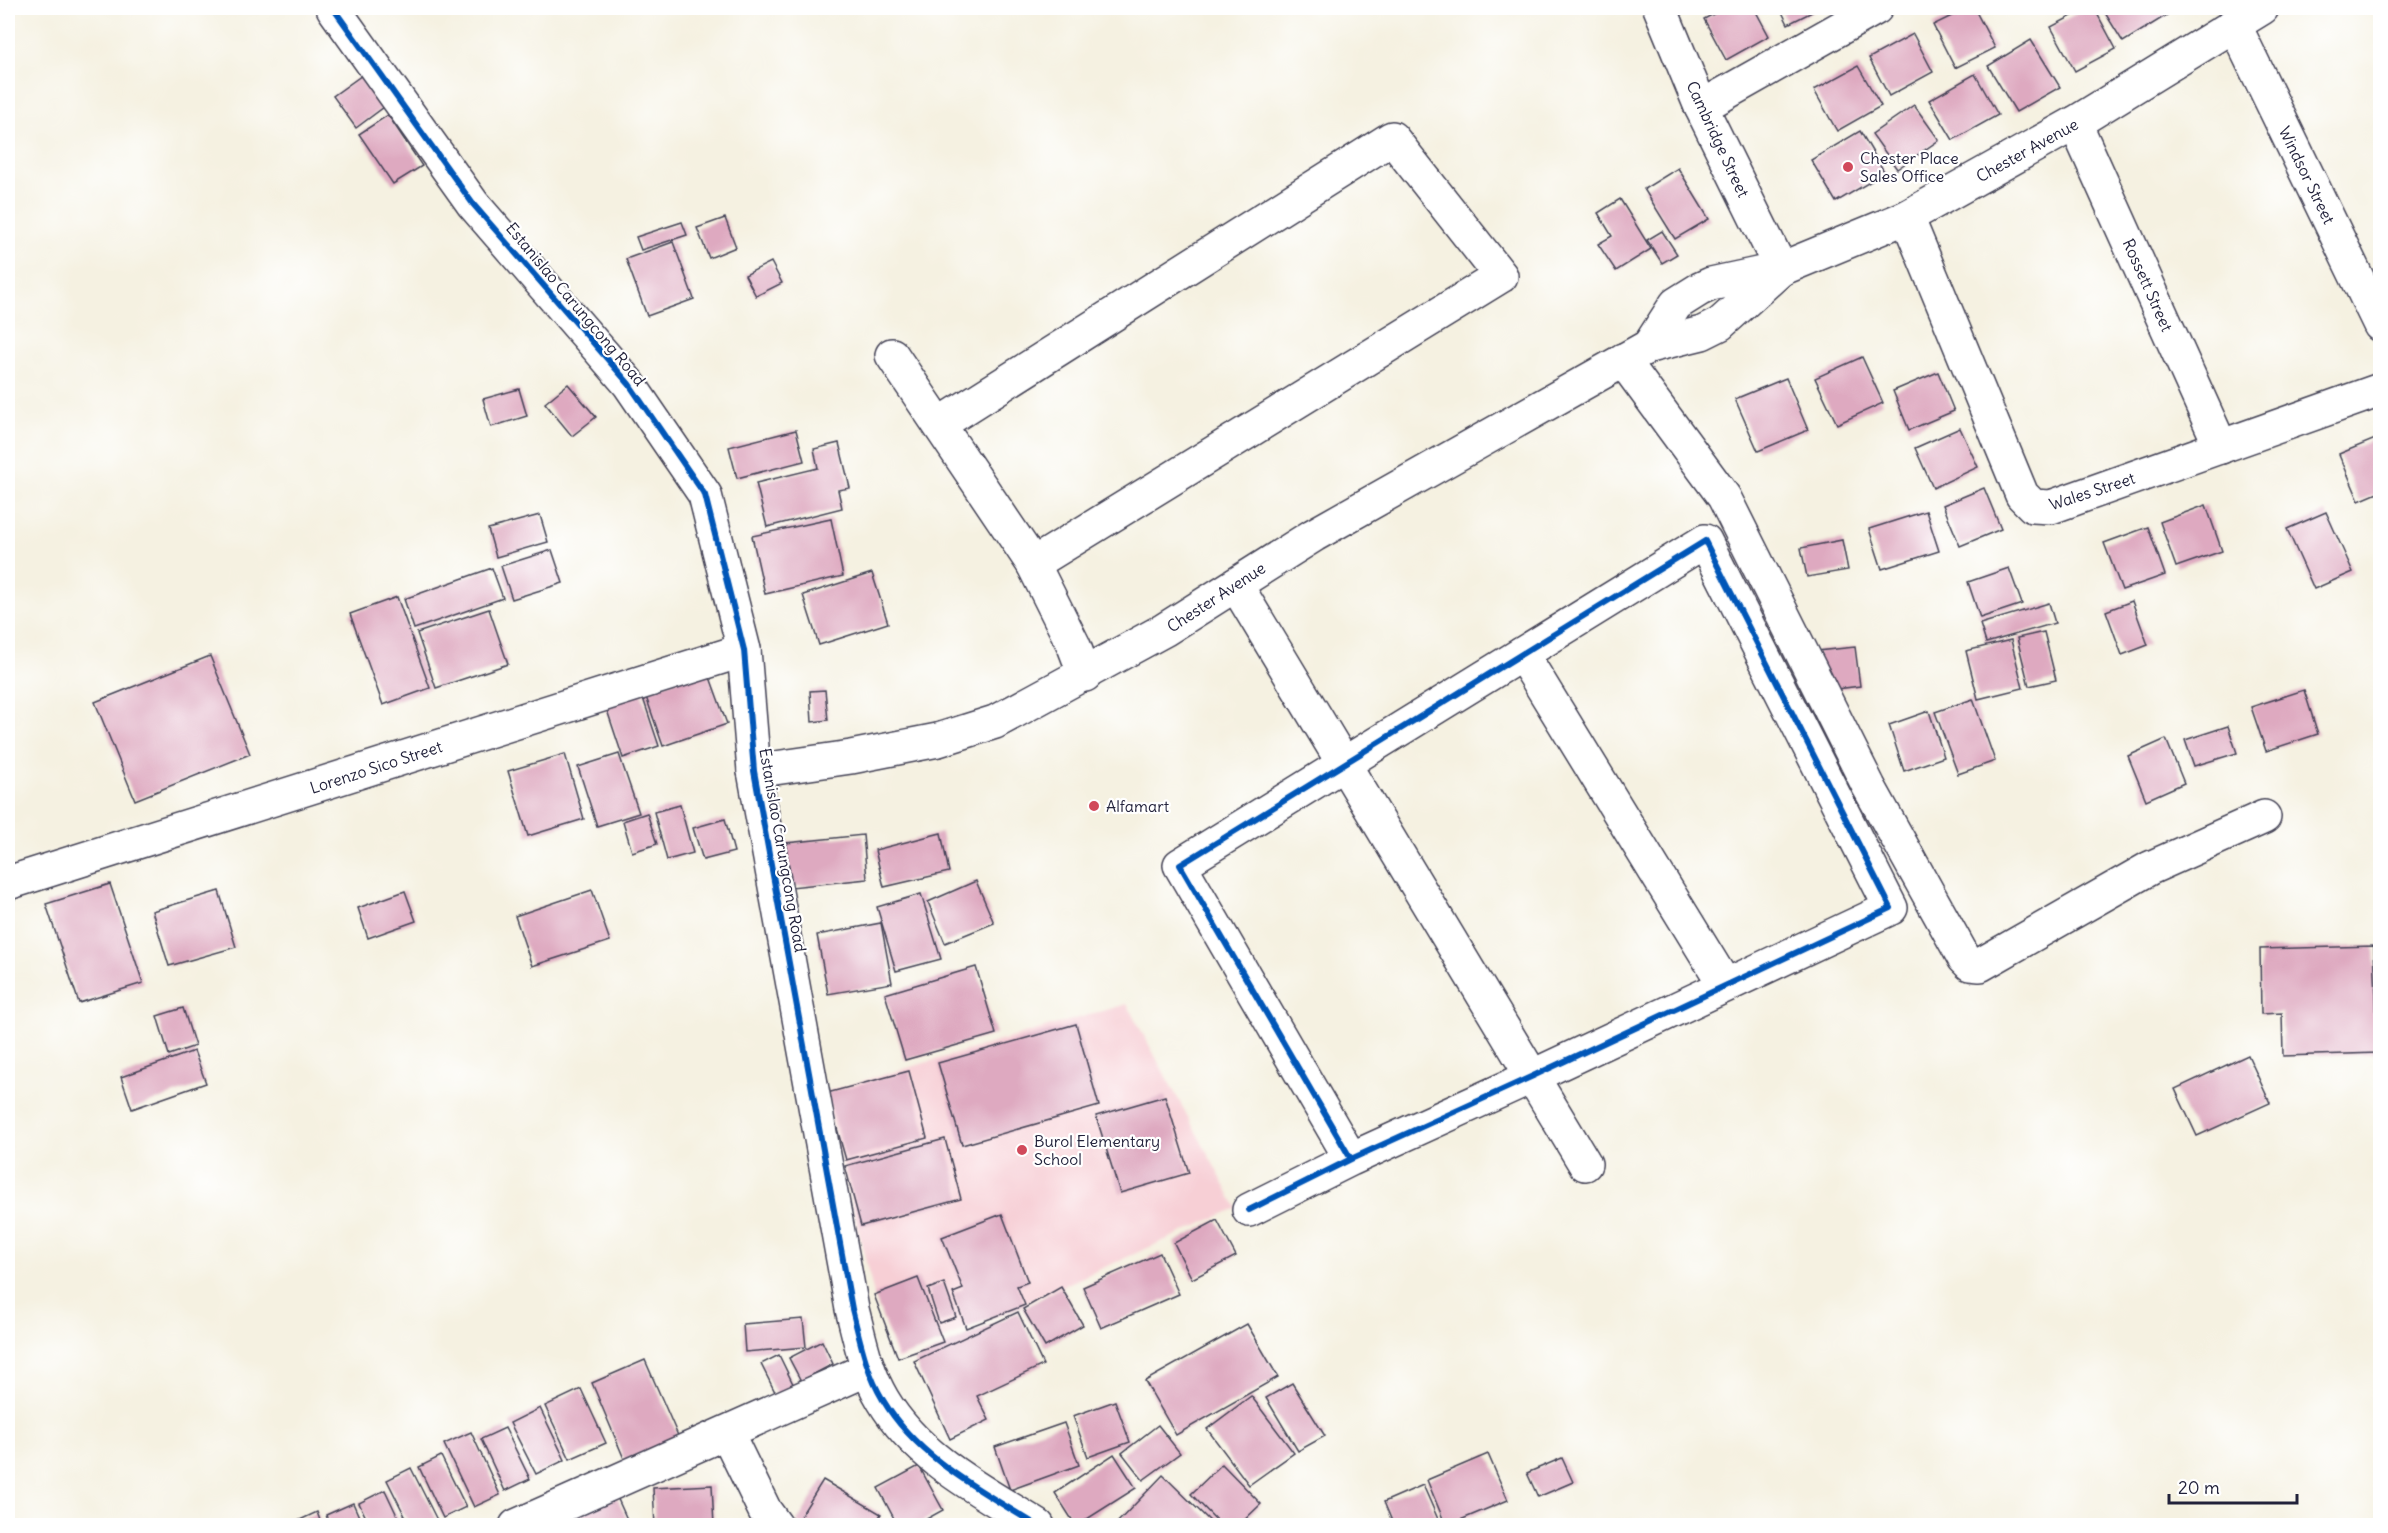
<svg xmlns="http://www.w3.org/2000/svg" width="2388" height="1533" viewBox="0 0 2388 1533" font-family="Delius,sans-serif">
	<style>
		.built { fill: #f7cfd5 }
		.building { fill: #dea9c0 }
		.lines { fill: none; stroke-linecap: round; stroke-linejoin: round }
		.minor-casing { stroke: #424154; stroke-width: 36 }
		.minor { stroke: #fff; stroke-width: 33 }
		.cycleway-casing { stroke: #fff; stroke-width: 10 }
		.cycleway { stroke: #0057b8; stroke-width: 6 }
		.poi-dot { fill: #d1495b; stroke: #fff; stroke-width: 2 }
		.labels { text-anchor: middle; stroke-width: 4.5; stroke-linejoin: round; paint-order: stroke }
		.street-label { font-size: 16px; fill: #22223b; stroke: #fff }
		.poi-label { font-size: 16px; fill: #22223b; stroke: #fff; text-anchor: start }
	</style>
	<rect width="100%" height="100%" fill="#fff"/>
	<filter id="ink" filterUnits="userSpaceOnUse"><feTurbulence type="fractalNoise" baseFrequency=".0167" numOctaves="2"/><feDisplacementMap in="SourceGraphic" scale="12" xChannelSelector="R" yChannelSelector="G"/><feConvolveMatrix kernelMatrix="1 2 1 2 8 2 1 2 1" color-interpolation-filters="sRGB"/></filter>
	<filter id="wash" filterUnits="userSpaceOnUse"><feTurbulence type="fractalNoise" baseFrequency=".008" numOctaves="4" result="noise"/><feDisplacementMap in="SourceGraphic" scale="24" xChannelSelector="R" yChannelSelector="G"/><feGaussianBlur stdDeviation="1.35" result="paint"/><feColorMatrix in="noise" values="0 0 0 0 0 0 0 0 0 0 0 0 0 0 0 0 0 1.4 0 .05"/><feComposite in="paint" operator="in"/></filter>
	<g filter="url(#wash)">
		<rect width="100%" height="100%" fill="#f5f1e1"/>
		<path class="built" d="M1127,1004L1237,1208L897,1360L874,1295L825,1092Z"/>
		<g id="blocks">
			<g class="building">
				<path d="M1725,8H1754L1769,36L1726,60L1704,19Z"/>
				<path d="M1780,8H1820L1788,24Z"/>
				<path d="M1968,8H1974L1995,48L1955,68L1933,25Z"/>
				<path d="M2087,8H2094L2116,49L2075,71L2051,27Z"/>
				<path d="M2102,8H2162L2167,15L2123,42Z"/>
				<path d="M1913,34L1933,72L1889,96L1869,58Z"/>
				<path d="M2031,40L2060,87L2016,112L1988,66Z"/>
				<path d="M1858,66L1881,106L1837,131L1814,90Z"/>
				<path d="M365,73L388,104L356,128L333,96Z"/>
				<path d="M1975,74L1998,115L1953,140L1929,100Z"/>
				<path d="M1914,105L1939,140L1897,169L1872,134Z"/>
				<path d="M388,115L422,166L393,184L359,134Z"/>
				<path d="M1860,131L1885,173L1836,202L1811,160Z"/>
				<path d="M1678,168L1709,219L1675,239L1644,189Z"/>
				<path d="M1620,199L1651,249L1616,271L1598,244L1612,236L1598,213Z"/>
				<path d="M725,218L736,247L709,258L697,228Z"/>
				<path d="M682,222L687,235L641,250L636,237Z"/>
				<path d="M1662,231L1677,254L1662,263L1647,240Z"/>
				<path d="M673,242L694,299L647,316L626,259Z"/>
				<path d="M771,262L782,283L756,296L745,275Z"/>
				<path d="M1862,357L1883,403L1837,424L1815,378Z"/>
				<path d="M1938,372L1954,411L1909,430L1893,391Z"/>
				<path d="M1786,378L1808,430L1758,451L1735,399Z"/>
				<path d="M568,384L596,417L572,436L545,403Z"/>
				<path d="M519,389L527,416L491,427L483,399Z"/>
				<path d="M1960,428L1978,467L1933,488L1915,448Z"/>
				<path d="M796,430L804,461L737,478L729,447Z"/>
				<path d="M2380,437V492L2359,501L2339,454Z"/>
				<path d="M839,443L850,488L838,490L842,508L767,527L756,483L818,468L814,449Z"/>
				<path d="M1984,488L2001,529L1960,546L1943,505Z"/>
				<path d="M2206,505L2222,551L2176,567L2160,522Z"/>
				<path d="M1926,511L1939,551L1882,569L1869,529Z"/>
				<path d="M2326,512L2353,572L2314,589L2287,529Z"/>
				<path d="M540,515L548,542L496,557L488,529Z"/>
				<path d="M831,519L843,576L765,594L752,536Z"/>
				<path d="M2148,527L2165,575L2122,590L2104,543Z"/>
				<path d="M1842,540L1848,570L1807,577L1801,548Z"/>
				<path d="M552,550L563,583L512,599L501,566Z"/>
				<path d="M492,568L503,598L414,629L404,599Z"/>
				<path d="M2009,568L2022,604L1980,618L1968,582Z"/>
				<path d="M872,573L888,623L819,645L803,595Z"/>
				<path d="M397,597L430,688L383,705L350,614Z"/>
				<path d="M2132,601L2148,645L2122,655L2106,611Z"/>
				<path d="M2049,603L2055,623L1986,643L1980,624Z"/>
				<path d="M489,609L508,664L436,688L417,633Z"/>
				<path d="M2044,632L2056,680L2029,686L2017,638Z"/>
				<path d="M2011,640L2023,688L1978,699L1966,651Z"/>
				<path d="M1855,647L1860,686L1821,691L1817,651Z"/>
				<path d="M210,656L250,754L135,800L95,702Z"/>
				<path d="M707,669L727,724L663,746L644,691Z"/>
				<path d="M639,686L659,746L623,758L603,698Z"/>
				<path d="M825,690L828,720L812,722L810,691Z"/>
				<path d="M2304,690L2318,734L2266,751L2251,707Z"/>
				<path d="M1973,699L1995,761L1958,774L1935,712Z"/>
				<path d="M1929,711L1944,757L1904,771L1889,725Z"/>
				<path d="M2228,726L2237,753L2194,766L2185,740Z"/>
				<path d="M2166,739L2184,783L2146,800L2128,756Z"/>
				<path d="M565,754L584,819L528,836L508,771Z"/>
				<path d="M619,754L639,813L597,826L578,767Z"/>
				<path d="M680,805L693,853L667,860L654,812Z"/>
				<path d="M647,813L657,844L632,852L623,821Z"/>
				<path d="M725,819L734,852L703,860L693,828Z"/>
				<path d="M941,833L949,872L884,887L875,850Z"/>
				<path d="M863,835L867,879L791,887L786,843Z"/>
				<path d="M976,881L994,923L945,943L928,902Z"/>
				<path d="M110,884L143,983L79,1003L46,904Z"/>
				<path d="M592,890L610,941L532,966L515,916Z"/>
				<path d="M219,891L236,947L169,966L152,911Z"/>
				<path d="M405,891L416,921L368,938L358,908Z"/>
				<path d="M921,894L941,959L896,971L877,907Z"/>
				<path d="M881,923L892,983L828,994L817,935Z"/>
				<path d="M2374,946L2378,1053L2283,1056L2282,1013L2261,1014L2260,949Z"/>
				<path d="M976,967L996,1034L905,1060L885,994Z"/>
				<path d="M183,1008L195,1046L169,1055L157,1016Z"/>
				<path d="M1076,1024L1099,1106L962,1145L938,1063Z"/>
				<path d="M194,1051L206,1083L132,1109L121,1077Z"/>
				<path d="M2248,1055L2270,1103L2197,1136L2175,1089Z"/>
				<path d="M909,1071L927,1138L846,1160L827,1093Z"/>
				<path d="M1165,1096L1189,1173L1120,1193L1096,1116Z"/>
				<path d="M945,1139L961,1199L861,1226L845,1166Z"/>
				<path d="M1002,1214L1028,1282L1017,1286L1025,1305L966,1328L953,1293L963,1289L942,1237Z"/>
				<path d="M1217,1220L1236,1256L1192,1279L1174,1243Z"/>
				<path d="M1160,1253L1179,1294L1101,1328L1083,1287Z"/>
				<path d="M918,1278L943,1342L898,1358L874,1295Z"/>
				<path d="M944,1283L956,1317L939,1323L928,1289Z"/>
				<path d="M1061,1287L1083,1325L1045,1347L1023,1309Z"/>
				<path d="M1018,1312L1043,1365L977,1396L989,1420L950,1439L914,1361Z"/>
				<path d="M803,1319L806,1347L745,1352L743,1324Z"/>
				<path d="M1247,1324L1278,1377L1176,1435L1145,1381Z"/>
				<path d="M822,1341L833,1364L801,1381L789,1358Z"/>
				<path d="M779,1355L795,1388L777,1396L761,1364Z"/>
				<path d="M645,1360L679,1438L625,1461L592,1383Z"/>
				<path d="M1292,1383L1325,1436L1298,1451L1266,1398Z"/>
				<path d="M581,1389L606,1443L570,1459L545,1406Z"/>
				<path d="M1251,1396L1294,1453L1249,1485L1207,1429Z"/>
				<path d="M1115,1401L1130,1442L1088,1457L1073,1416Z"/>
				<path d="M540,1408L565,1460L536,1474L510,1423Z"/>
				<path d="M1064,1423L1079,1465L1010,1490L995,1447Z"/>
				<path d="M1158,1425L1180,1453L1143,1480L1122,1453Z"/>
				<path d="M505,1428L530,1479L505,1491L481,1439Z"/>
				<path d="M471,1432L500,1495L474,1507L444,1444Z"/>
				<path d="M1114,1454L1136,1488L1076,1526L1055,1493Z"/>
				<path d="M1488,1454L1508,1500L1446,1526L1427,1480Z"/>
				<path d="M441,1456L466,1507L443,1518L419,1467Z"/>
				<path d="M1562,1458L1573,1482L1538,1497L1527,1473Z"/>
				<path d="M1222,1464L1261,1504L1238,1526H1222L1191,1494Z"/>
				<path d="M919,1466L943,1510L914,1526H898L878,1488Z"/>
				<path d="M411,1468L439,1524L437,1526H410L387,1480Z"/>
				<path d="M1163,1475L1215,1526H1114Z"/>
				<path d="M823,1480L881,1514L874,1526H803L797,1522Z"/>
				<path d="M712,1485L714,1526H655L653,1488Z"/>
				<path d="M1423,1485L1441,1526H1394L1384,1502Z"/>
				<path d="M385,1490L402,1526H370L359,1503Z"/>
				<path d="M617,1497L630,1526H574L571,1518Z"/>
				<path d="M353,1503L363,1526H330L326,1515Z"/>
				<path d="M317,1512L322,1526H287Z"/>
			</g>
		</g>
	</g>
	<g filter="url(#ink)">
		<use href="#blocks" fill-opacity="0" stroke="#424154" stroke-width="1.5"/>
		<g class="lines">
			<g class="minor-casing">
				<g id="minor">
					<path d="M333,8L473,204L629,384L705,495L744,650L754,771L852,1309C860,1340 866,1372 883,1400C918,1459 982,1491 1038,1526"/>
					<path d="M1660,8L1701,107L1781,269"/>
					<path d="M2234,24L2380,325"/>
					<path d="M1701,107L1876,8"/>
					<path d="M2075,123L2221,447"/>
					<path d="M1907,217L2022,495L2033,506L2051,507L2380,390"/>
					<path d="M1649,346L1676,304L1700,289L1711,284L1781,269L1907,217L2075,123L2262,8"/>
					<path d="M892,355L1033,564L1074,646L1085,675"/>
					<path d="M1623,360L1724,497L1869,787L1964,958L1970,964L1980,965L2150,868L2264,817"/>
					<path d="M940,424L1392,138L1501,276L1033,564"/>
					<path d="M1236,585L1585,1164"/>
					<path d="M1522,654L1725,985"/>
					<path d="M754,771L851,757L938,740L995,722L1164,630L1314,535L1649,346L1702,333L1720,324L1781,269"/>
					<path d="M8,883L744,650"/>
					<path d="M1249,1210L1351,1159L1533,1076L1891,908L1705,541L1180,865L1351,1159"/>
					<path d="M727,1433L765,1511L776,1526"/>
					<path d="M516,1526L868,1369"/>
				</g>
			</g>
			<use href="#minor" class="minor"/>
			<g class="cycleway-casing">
				<g id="cycleway">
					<path d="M333,8L473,204L629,384L705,495L744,650L754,771L852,1309C860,1340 866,1372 883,1400C918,1459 982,1491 1038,1526"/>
					<path d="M1249,1210L1351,1159L1533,1076L1891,908L1705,541L1180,865L1351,1159"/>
				</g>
			</g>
			<use href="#cycleway" class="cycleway"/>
		</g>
	</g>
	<g class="poi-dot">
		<circle cx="1848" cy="167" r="6"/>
		<circle cx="1094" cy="806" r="6"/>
		<circle cx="1022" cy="1150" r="6"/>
	</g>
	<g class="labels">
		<g class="street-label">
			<text transform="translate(1718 139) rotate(65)" y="6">Cambridge Street</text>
			<text transform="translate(2027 150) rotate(-29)" y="6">Chester Avenue</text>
			<text transform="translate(2307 175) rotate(64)" y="6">Windsor Street</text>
			<text transform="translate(2148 285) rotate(66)" y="6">Rossett Street</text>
			<text transform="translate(576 304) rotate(50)" y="6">Estanislao Carungcong Road</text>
			<text transform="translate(2092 491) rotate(-18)" y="6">Wales Street</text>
			<text transform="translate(1216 597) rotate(-33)" y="6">Chester Avenue</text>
			<text transform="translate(376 767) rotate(-18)" y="6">Lorenzo Sico Street</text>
			<text transform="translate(783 850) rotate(80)" y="6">Estanislao Carungcong Road</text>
		</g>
		<g class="poi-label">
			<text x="1860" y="164">Chester Place<tspan x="1860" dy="18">Sales Office</tspan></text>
			<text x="1106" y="812">Alfamart</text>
			<text x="1034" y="1147">Burol Elementary<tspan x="1034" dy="18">School</tspan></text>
		</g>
	</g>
	<rect width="2388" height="1533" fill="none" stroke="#fff" stroke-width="30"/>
	<path d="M2169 1494v9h128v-9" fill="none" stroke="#22223b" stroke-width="3"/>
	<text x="2178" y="1494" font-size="18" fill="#22223b" stroke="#ffffff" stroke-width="4.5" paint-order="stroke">20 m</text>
</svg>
